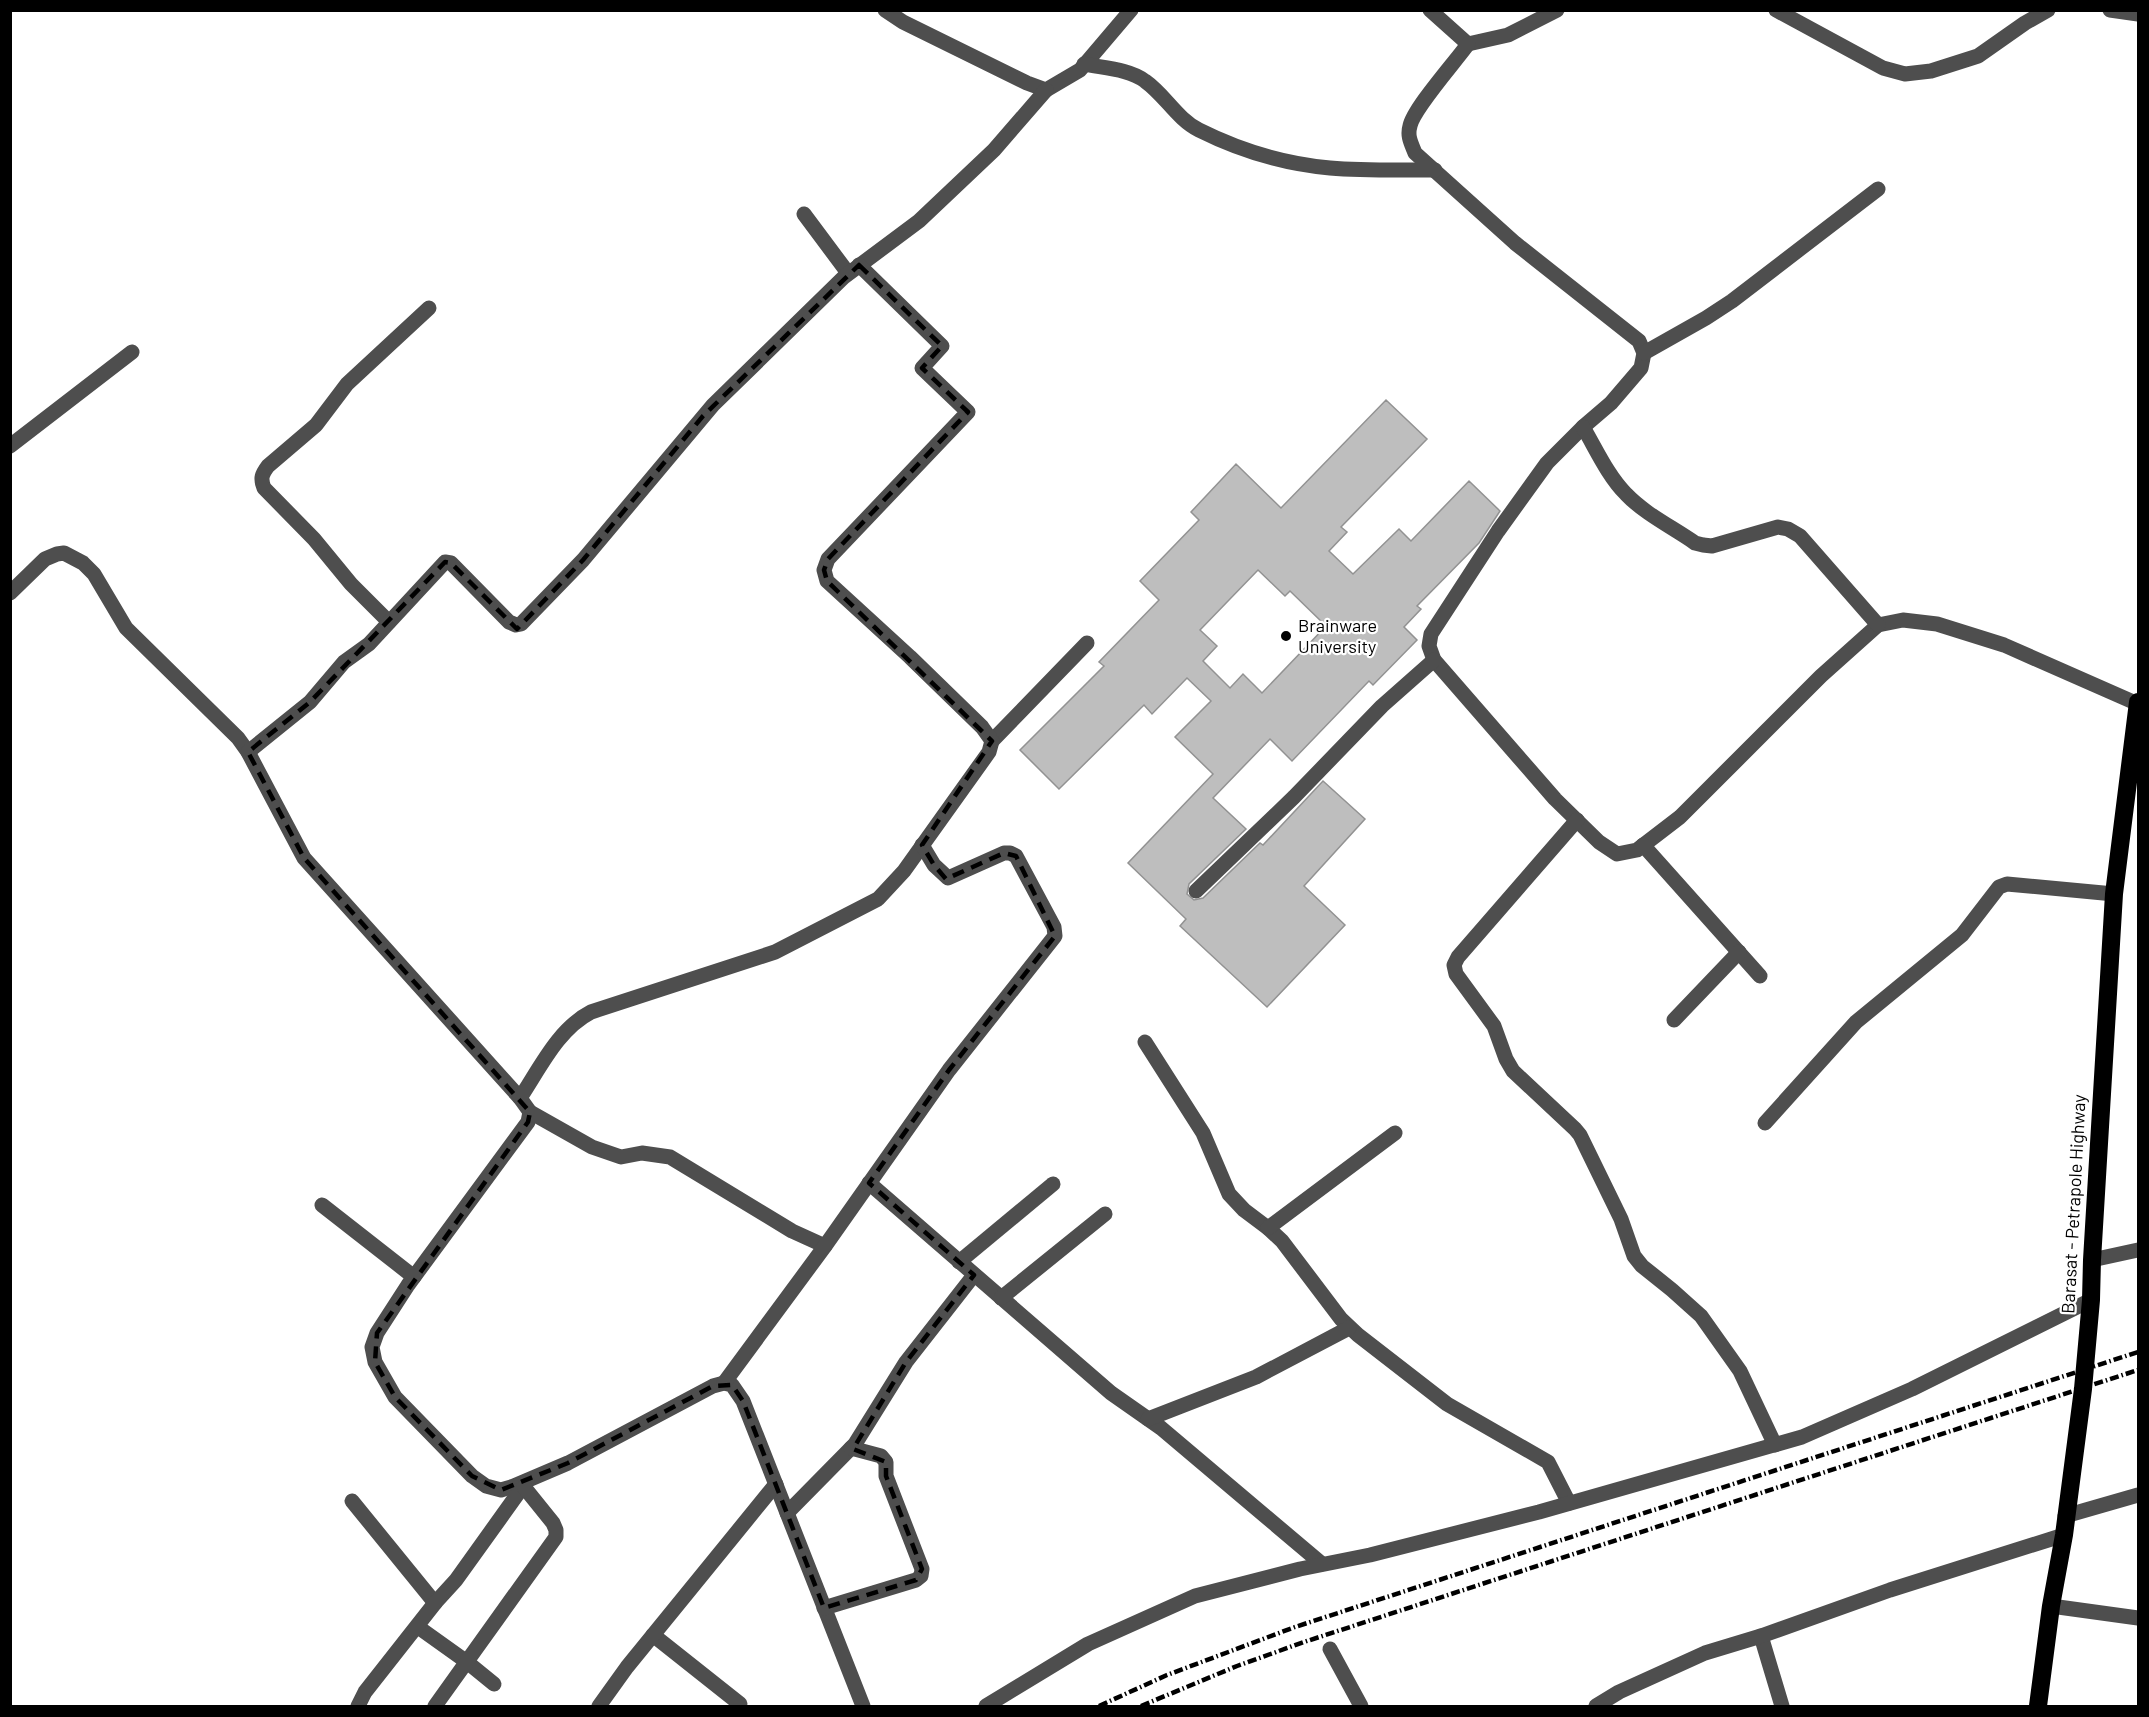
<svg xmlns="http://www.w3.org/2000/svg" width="2149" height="1717" viewBox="0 0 2149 1717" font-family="Barlow,sans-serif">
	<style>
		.building { fill: #bebebe; stroke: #929292; stroke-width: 1.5; fill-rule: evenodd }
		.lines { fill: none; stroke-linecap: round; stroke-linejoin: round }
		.minor { stroke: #4e4e4e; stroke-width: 15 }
		.highway { stroke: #000; stroke-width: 18 }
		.rail { stroke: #000; stroke-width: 4.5; stroke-dasharray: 9 3 1.5 3; stroke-linecap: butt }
		.marked { fill: none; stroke: #000; stroke-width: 4.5; stroke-dasharray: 12 8; stroke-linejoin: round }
		.poi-dot { fill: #000; stroke: #fff; stroke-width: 2 }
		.labels { text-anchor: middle; stroke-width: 4.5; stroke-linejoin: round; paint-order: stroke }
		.poi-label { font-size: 18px; fill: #000; stroke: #fff; text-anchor: start }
		.street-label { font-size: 18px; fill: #000; stroke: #fff }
	</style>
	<rect width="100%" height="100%" fill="#fff"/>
	<path class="building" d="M1386,400L1427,439L1341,527L1347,532L1329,551L1353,574L1399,529L1411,541L1469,481L1500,511L1479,543L1417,606L1421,609L1404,627L1417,640L1373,685L1369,681L1292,761L1270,739L1213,798L1246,829L1189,884L1187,894L1194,900L1203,898L1260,843L1263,845L1323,781L1365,819L1304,886L1345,925L1267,1007L1180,926L1186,919L1128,863L1213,774L1175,737L1211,701L1187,678L1152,714L1144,705L1059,789L1020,750L1104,666L1099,662L1159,600L1140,581L1199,520L1191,512L1236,464L1281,508ZM1258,570L1285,596L1290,591L1326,626L1262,693L1243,674L1230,688L1203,661L1217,646L1200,630Z"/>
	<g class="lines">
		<g class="minor">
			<path d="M885,10L903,22L1027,83L1046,90L1080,70L1131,10"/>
			<path d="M1430,10L1468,44L1508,35L1557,10"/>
			<path d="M1776,10L1883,68L1905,74L1931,71L1978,56L2025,23L2048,10"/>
			<path d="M2110,10L2138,14"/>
			<path d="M1468,44C1456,61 1413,109 1410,126C1407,136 1411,143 1415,153L1515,243L1639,341L1644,353L1641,368L1611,403L1583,427L1547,463L1498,531L1431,634L1429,646L1434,660L1555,799L1599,842L1617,854L1637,850L1680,817L1821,676L1878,625L1903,620L1937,624L2004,645L2138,704"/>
			<path d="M1084,64C1103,68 1130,69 1145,81C1165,95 1177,119 1199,130C1239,150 1285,164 1330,168C1365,171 1400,170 1435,170"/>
			<path d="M804,214L848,273"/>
			<path d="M1644,353L1706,318L1732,301L1878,189"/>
			<path d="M1583,427C1596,449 1608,476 1626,494C1645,514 1672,527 1695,543L1703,545L1712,546L1778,527L1788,529L1800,536L1878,625"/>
			<path d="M10,446L132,352"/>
			<path d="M10,593L45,559L57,554L64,553L83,563L94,574L126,628L238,738L248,752L304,858L520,1098L530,1112L528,1122L408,1285L377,1333L372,1347L375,1362L395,1397L472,1476L486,1486L501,1490L514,1486L568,1463L713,1386L724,1383L732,1385L743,1401L863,1706"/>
			<path d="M389,622L351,584L314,539L264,488C260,478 262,474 268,466L316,425L347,384L429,308"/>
			<path d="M992,741L1087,643"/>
			<path d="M248,752L310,702L344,662L369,644L445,562L451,563L509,622L516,625L521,624L583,560L713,405L844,277L919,221L994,150L1046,90"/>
			<path d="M1577,820L1458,957L1454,965L1456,974L1494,1026L1506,1059L1513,1071L1575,1129L1580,1135L1621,1219L1634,1256L1642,1266L1672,1290L1701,1316L1740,1371L1775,1445"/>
			<path d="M1643,845L1760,976"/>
			<path d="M1196,891L1294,797L1382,706L1434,660"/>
			<path d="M1674,1020L1739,952"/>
			<path d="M1145,1042L1203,1133L1229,1194L1244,1210L1268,1228L1282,1241L1341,1319L1358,1335L1447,1404L1548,1462L1569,1503"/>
			<path d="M520,1098C540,1068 558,1029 591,1012L775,952L878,899L904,871L989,752L992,741L982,727L910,657L827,581L824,570L828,559L968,412L922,368L942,346L859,265"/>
			<path d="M530,1112L592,1147L621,1157L642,1153L670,1157L792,1231L825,1246"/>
			<path d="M1765,1123L1856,1022L1962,935L1999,887L2007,884L2114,894"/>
			<path d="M869,1183L1111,1393L1161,1428L1322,1564"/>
			<path d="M322,1205L414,1277"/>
			<path d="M1268,1228L1395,1133"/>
			<path d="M2092,1260L2138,1250"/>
			<path d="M959,1262L1053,1184"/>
			<path d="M1001,1298L1105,1214"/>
			<path d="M724,1383L825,1246L949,1070L1055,936L1054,927L1016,856L1010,853H1004L948,878L934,865L922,845"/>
			<path d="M1148,1419L1256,1377L1349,1328"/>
			<path d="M352,1501L435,1603"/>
			<path d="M787,1513L855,1444L906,1362L974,1275"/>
			<path d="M2065,1516L2138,1495"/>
			<path d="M2051,1606L2138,1618"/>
			<path d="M824,1608L916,1580L921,1576L922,1569L886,1476V1462L881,1456L851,1448"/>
			<path d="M418,1627L467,1662L494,1684"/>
			<path d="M653,1635L740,1704"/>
			<path d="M1761,1636L1782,1706"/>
			<path d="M1330,1649L1361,1706"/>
			<path d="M358,1706L365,1692L435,1603L456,1580L527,1481"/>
			<path d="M435,1706L556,1537V1530L553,1523L524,1487"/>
			<path d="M599,1706L627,1667L776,1484"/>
			<path d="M986,1706L1088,1644L1195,1596L1300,1569L1370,1555L1539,1512L1802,1437L1912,1389L2091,1300"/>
			<path d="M1596,1706L1619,1692L1705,1653L1761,1636L1890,1590L2064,1535"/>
		</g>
		<path class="highway" d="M2038,1706L2051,1606L2064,1535L2083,1389L2091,1300L2092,1260L2114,894L2138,702"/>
		<g class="rail">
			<path d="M1099,1706L1167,1675L1295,1627L2138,1352"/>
			<path d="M1141,1706L1237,1666L1304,1642L2138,1370"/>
		</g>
	</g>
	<path class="marked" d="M859,265L942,346L922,368L968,412L828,559L824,570L827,581L992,741L922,845L934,865L946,879L1004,853L1016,856L1055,936L949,1070L869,1183L974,1275L906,1362L853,1449L886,1462V1476L922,1569L916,1580L824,1608L743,1401L732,1385L713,1386L568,1463L501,1490L472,1476L395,1397L375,1362L377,1333L528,1122L530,1112L304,858L248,752L310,702L445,562L451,563L517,629L583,560L703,416Z"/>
	<circle class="poi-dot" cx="1286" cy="636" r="6"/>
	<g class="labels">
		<g class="poi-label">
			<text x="1298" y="632">Brainware<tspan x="1298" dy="21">University</tspan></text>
		</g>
		<g class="street-label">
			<text transform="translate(2074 1204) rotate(-87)" y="6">Barasat - Petrapole Highway</text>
		</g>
	</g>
	<rect width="2149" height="1717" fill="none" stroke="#000000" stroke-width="24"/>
</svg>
